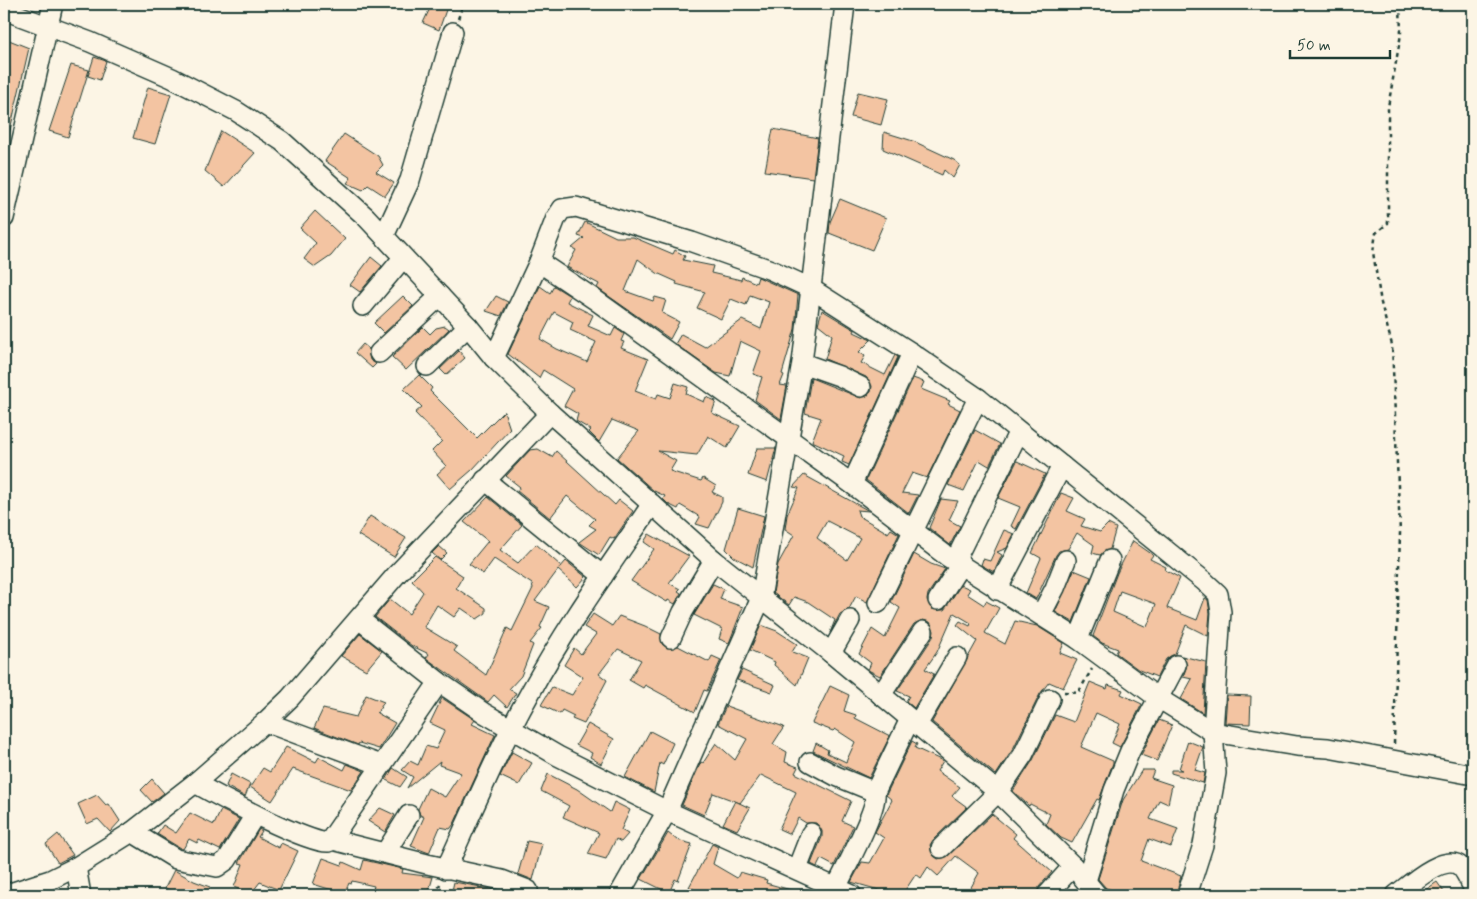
<svg xmlns="http://www.w3.org/2000/svg" width="1477" height="899" viewBox="0 0 1477 899" font-family="Mynerve,sans-serif">
	<style>
		.building { fill: #f3c4a2; stroke: #1f3d34; fill-rule: evenodd }
		.lines { fill: none; stroke-linecap: round; stroke-linejoin: round }
		.minor-casing { stroke: #1f3d34; stroke-width: 22 }
		.path { stroke: #1f3d34; stroke-width: 2.5; stroke-dasharray: 4 4; stroke-linecap: butt }
		.minor { stroke: #fcf5e5; stroke-width: 19 }
	</style>
	<rect width="100%" height="100%" fill="#fcf5e5"/>
	<filter id="ink" filterUnits="userSpaceOnUse"><feTurbulence type="fractalNoise" baseFrequency=".02" numOctaves="2"/><feDisplacementMap in="SourceGraphic" scale="10" xChannelSelector="R" yChannelSelector="G"/><feConvolveMatrix kernelMatrix="1 2 1 2 8 2 1 2 1" color-interpolation-filters="sRGB"/></filter>
	<g filter="url(#ink)">
		<g class="building">
			<path d="M432,4H448L439,30L423,23Z"/>
			<path d="M4,38L29,48L8,139H4Z"/>
			<path d="M94,57L106,61L100,80L88,76Z"/>
			<path d="M71,65L89,70L68,137L49,131Z"/>
			<path d="M148,87L171,94L155,144L133,138Z"/>
			<path d="M858,92L888,99L881,125L851,117Z"/>
			<path d="M773,129L818,138L813,178L765,171Z"/>
			<path d="M221,131L255,153L224,187L205,171Z"/>
			<path d="M884,132L913,141L954,160L960,165L953,178L944,170L942,175L883,149Z"/>
			<path d="M344,134L378,156L383,165L376,172L394,183L385,196L368,185L363,190L347,183L351,178L325,161Z"/>
			<path d="M840,199L886,218L872,250L829,233L830,222Z"/>
			<path d="M315,211L345,239L331,256L315,267L304,259L316,243L300,228Z"/>
			<path d="M585,222L616,237H633L673,254L675,250L685,256L683,260L713,266L711,273L741,280L742,277L756,283L758,277L798,295L795,329L782,374L784,375L780,385L787,386L781,419L755,400L762,377L753,374L761,351L740,341L730,376L716,373L675,344L681,334L705,347L742,320L761,329L769,302L750,295L746,305L731,299L721,319L697,308L705,292L676,284L677,282L657,273L638,259L625,291L653,301L655,297L666,300L662,313L679,322L670,339L597,288L599,284L567,267L576,250L572,248L584,238L578,236Z"/>
			<path d="M371,257L382,266L360,292L350,285Z"/>
			<path d="M540,286L550,293L554,286L570,296L567,302L593,315L588,326L611,336L615,328L624,334L621,341L624,342L621,348L648,359L635,391L656,399L658,394L670,398L675,383L688,387L686,394L704,402L706,397L716,401L712,413L740,426L727,448L708,436L697,455L658,451L676,461L670,471L701,481L703,478L716,486L712,492L722,497V502L709,528L696,524L700,517L680,505L678,509L668,504L663,499L665,496L654,491L617,458L639,431L612,420L599,442L589,432L591,430L576,421L578,414L564,406L573,389L543,370L539,378L508,354ZM554,312L573,322L570,330L596,342L587,362L557,349L540,339Z"/>
			<path d="M403,296L413,306L384,333L374,323Z"/>
			<path d="M496,296L508,302L501,316L486,311Z"/>
			<path d="M822,310L855,330L854,332L871,340L859,352L865,356L861,363L885,375L895,355L898,357L849,465L842,462L844,456L812,441L821,418L805,413L811,378L861,398L871,392L872,386L866,377L825,359L832,335L818,324Z"/>
			<path d="M445,326L449,329L406,370L392,357L423,327L430,334L436,328Z"/>
			<path d="M363,344L369,349L370,360L376,364L372,368L355,353Z"/>
			<path d="M459,351L465,358L446,375L440,369Z"/>
			<path d="M419,375L432,388L430,391L477,438L504,411L510,429L472,470L450,489L437,474L446,466L432,451L442,441L415,413L422,407L404,389Z"/>
			<path d="M913,378L924,382L921,389L950,401L948,404L960,410L927,478L912,473L902,493L918,495L909,513L866,480Z"/>
			<path d="M975,430L1000,444L989,466L979,460L964,491L948,485Z"/>
			<path d="M757,448H776L767,482L748,475Z"/>
			<path d="M538,449L552,457L556,451L615,505L619,500L633,511L614,539L610,537L599,555L579,542L596,529L589,525L595,519L567,496L550,518L517,491L520,487L506,476L530,450Z"/>
			<path d="M1017,461L1045,474L1016,529L1011,526L1020,507L998,498Z"/>
			<path d="M804,475L869,511L857,510L859,516L888,533L891,529L899,534L867,602L856,596L849,609L840,614L830,633L835,620L808,602L794,597L789,605L773,593L778,564L794,535L785,529L787,515L799,488L793,487ZM827,521L860,538L847,560L817,538Z"/>
			<path d="M1061,493L1074,498L1067,511L1085,519L1081,526L1100,532L1108,524L1116,528L1110,549L1100,555L1092,553L1094,545L1077,533L1068,549L1059,551L1056,555L1036,599L1026,593L1041,558L1032,553Z"/>
			<path d="M488,497L522,525L500,550L518,563L536,544L561,566L559,569L566,561L586,577L577,587L558,570L535,601L549,607L540,627L542,628L530,643L533,645L521,676L509,689L516,693L507,707L494,695L488,702L426,658L429,654L412,646L375,617L390,599L409,614L423,592L412,580L435,557L463,576L456,588L486,608V613L477,619L461,608L454,617L437,605L424,627L457,647L454,651L486,675L507,628L512,631L533,588L532,584L494,559L483,574L469,564L488,541L464,522Z"/>
			<path d="M941,499L958,501L949,520L960,526L950,545L929,528Z"/>
			<path d="M738,508L764,516L753,567L734,557L726,549Z"/>
			<path d="M370,516L406,538L394,557L358,535Z"/>
			<path d="M1004,530L1014,534L1007,548L997,552L1002,555L994,572L981,565L983,559L990,561Z"/>
			<path d="M649,534L689,556L669,583L680,589L678,591L681,593L675,604L668,600L667,602L631,581L654,549L644,542Z"/>
			<path d="M1133,541L1153,555L1150,559L1166,567L1165,570L1180,578L1167,608L1197,620L1205,598L1208,600L1210,613L1208,636L1186,625L1175,654L1166,659L1157,677L1139,670L1116,653L1118,649L1102,643L1093,636L1117,573ZM1120,591L1156,604L1147,627L1113,612Z"/>
			<path d="M439,546L447,553L440,560L432,553Z"/>
			<path d="M914,554L931,564L945,569L928,594L927,600L932,609L944,610L961,585L970,589L967,594L984,605L986,601L999,608L985,633L1005,644L1015,621L1037,626L1064,643L1060,653L1077,660L1063,688L1049,682L1040,694L1013,749L996,775L932,722L977,641L957,625L960,621L970,626L971,623L954,613L937,652L925,669L934,674L914,708L906,701L909,696L897,691L933,637L934,631L930,622L923,620L914,624L880,676L868,670L871,663L859,654L872,629L885,638L900,608L891,602Z"/>
			<path d="M1074,570L1091,577L1073,622L1055,612Z"/>
			<path d="M713,584L724,589L720,599L743,607L729,643L719,639L722,629L694,615Z"/>
			<path d="M593,614L612,626L619,616L645,626L661,634L662,644L667,648L678,646L709,662L712,656L721,660L707,691L704,690L695,712L645,685L643,688L629,680L641,660L618,649L599,674L607,680L584,724L572,719L574,716L562,710L560,714L541,705L552,687L572,695L583,677L564,665L574,648L581,654L596,634L584,627Z"/>
			<path d="M761,625L777,631L797,644L792,652L808,658L797,685L774,665L775,662L750,650Z"/>
			<path d="M360,634L382,651L366,670L341,656Z"/>
			<path d="M1182,656L1206,662L1203,713L1181,699L1192,679L1183,677L1187,665Z"/>
			<path d="M742,670L775,685L772,692L737,680Z"/>
			<path d="M1090,682L1107,689L1108,685L1123,690L1121,694L1142,704L1120,747L1112,743L1120,724L1096,713L1081,747L1113,761V763L1099,800L1097,799L1072,843L1061,838L1046,824L1050,814L1030,804L1029,806L1013,791L1033,760L1055,715L1074,722Z"/>
			<path d="M830,686L849,695L844,711L856,715L855,718L890,736L869,778L813,751L816,743L828,750L827,753L846,762L855,742L835,729L833,731L812,723Z"/>
			<path d="M366,695L384,702L377,713L395,723L379,749L359,743L358,745L314,728L323,709L356,717Z"/>
			<path d="M1227,695L1251,696L1250,724L1225,723Z"/>
			<path d="M442,698L475,720L472,724L495,735L454,824L450,829L440,827L429,853L411,846L424,817L420,815L418,809L428,788L445,797L461,773L439,765L440,761L407,788L413,777L402,770L410,761L418,765L426,746L436,749L445,730L430,723Z"/>
			<path d="M726,706L784,727L773,744L787,752L785,762L798,767L795,773L851,801L842,821L853,826L834,866L821,859L817,867L811,864L822,837V831L816,823H806L798,818L790,834L779,829L796,792L761,775L740,803L713,793L704,815L682,805L701,762L703,763L716,743L735,760L747,739L718,724Z"/>
			<path d="M1159,720L1172,725L1157,761L1141,755Z"/>
			<path d="M588,724L614,739L601,764L590,757L592,753L576,745Z"/>
			<path d="M650,731L673,743L663,765L660,763L654,792L625,777Z"/>
			<path d="M912,741L917,744L915,748L943,761L937,771L960,787L952,796L967,807L933,840L930,845L933,855L938,859L948,856L992,814L1016,834L1013,838L1052,872L1039,887L1036,895H977L970,889L979,873L956,856L938,876L928,867L921,878L916,874L902,895H891L886,892L851,882L862,862L870,863L884,838L875,832L892,800L886,795Z"/>
			<path d="M1188,741L1203,747L1195,770L1205,773L1203,783L1171,773V770H1182L1179,769Z"/>
			<path d="M286,747L316,762L319,757L344,770L347,764L364,771L351,790L293,769L272,801L250,787L263,768L270,772Z"/>
			<path d="M512,752L532,763L519,785L500,776Z"/>
			<path d="M393,768L407,777L400,787L386,780Z"/>
			<path d="M1142,770H1154L1151,778L1172,785L1168,804L1159,800L1150,819L1178,829L1171,847L1149,839L1141,861L1181,876L1176,895H1166L1153,890L1151,895H1129L1106,888L1098,879L1123,800Z"/>
			<path d="M231,774L250,784L245,797L226,786Z"/>
			<path d="M548,774L577,789L610,812L614,802L630,810L621,830L628,834L621,842L616,839L606,859L588,854L599,833L563,817L569,806L541,791Z"/>
			<path d="M152,779L164,793L152,802L141,790Z"/>
			<path d="M97,795L106,805L109,804L120,821L110,832L98,819L87,824L78,804Z"/>
			<path d="M735,801L750,808L737,830L723,824Z"/>
			<path d="M380,808L395,815L385,832L368,821Z"/>
			<path d="M221,810L239,819L220,850L199,840L197,843L189,839L183,849L180,848L157,834L163,825L176,833L190,813L214,825Z"/>
			<path d="M259,829L262,831L258,837L279,848L281,843L298,851L279,890L260,882L250,895L234,887L243,864L239,863Z"/>
			<path d="M668,833L677,840L692,844L678,881L675,879L669,893L641,879Z"/>
			<path d="M58,834L73,855L58,863L46,844Z"/>
			<path d="M527,841L542,844L533,880L518,874Z"/>
			<path d="M712,844L718,847L713,864L737,878L740,872L767,880L766,883L798,892V895H707L689,887Z"/>
			<path d="M323,858L342,865L343,862L361,870L364,860L403,869L402,873L433,877L428,894L398,891V895H386L388,891L373,889L374,886L352,881L351,884L349,883L344,895H330L332,890L313,884Z"/>
			<path d="M174,870L194,881L210,887L208,895H181L165,888Z"/>
			<path d="M454,882L492,889V895H451Z"/>
			<path d="M1437,882L1446,895H1418Z"/>
		</g>
		<g class="lines">
			<g class="minor-casing">
				<g id="minor">
					<path d="M4,10L90,42L172,78L236,111L282,141L366,217L468,326L494,358L550,413L714,560L831,653L998,792L1073,866L1097,895"/>
					<path d="M4,218L53,4"/>
					<path d="M384,236L410,180L453,32"/>
					<path d="M539,262L594,299L852,484L948,557L1078,639L1158,698L1213,732L1297,746L1328,748L1473,775"/>
					<path d="M363,306L403,258"/>
					<path d="M379,353L440,296"/>
					<path d="M494,358L539,262L556,218L562,209L576,207L692,242L771,270L810,288L912,353L978,398L1204,581L1218,594L1221,612L1213,732L1216,773L1203,845L1187,895"/>
					<path d="M802,363L839,376L861,387"/>
					<path d="M427,366L468,326"/>
					<path d="M485,480L603,576"/>
					<path d="M852,484L912,353"/>
					<path d="M955,561L1018,433"/>
					<path d="M997,590L1062,466"/>
					<path d="M938,600L961,564"/>
					<path d="M878,603L978,398"/>
					<path d="M1041,615L1055,588L1066,560"/>
					<path d="M359,619L439,682L484,713L558,756L667,811L852,895"/>
					<path d="M671,638L683,612L714,560"/>
					<path d="M1078,639L1110,560"/>
					<path d="M831,653L850,620"/>
					<path d="M881,695L923,631"/>
					<path d="M265,722L381,765"/>
					<path d="M917,725L957,657"/>
					<path d="M810,762L836,776L875,792L910,719"/>
					<path d="M195,783C216,795 312,846 329,842L439,682"/>
					<path d="M132,832L176,859L217,867L227,860L255,815"/>
					<path d="M333,840L427,864L502,880L528,890"/>
					<path d="M941,848L998,792L1023,755L1050,699"/>
					<path d="M385,853L409,815"/>
					<path d="M76,867L81,895"/>
					<path d="M446,869C473,810 498,750 530,693C566,627 610,566 652,504"/>
					<path d="M797,869L811,833"/>
					<path d="M1086,881L1114,790L1130,751L1176,665"/>
					<path d="M837,886C845,869 879,807 875,792"/>
					<path d="M4,895L50,880L76,867L132,832L195,783L265,722L290,698L397,574L550,413"/>
					<path d="M619,895L667,811L761,598L802,363L845,4"/>
					<path d="M1047,895L1073,866"/>
					<path d="M1396,895C1409,885 1445,852 1461,867C1466,872 1470,882 1473,888"/>
				</g>
			</g>
			<g class="path">
				<path d="M458,19L463,4"/>
				<path d="M1064,692L1078,693L1092,669"/>
				<path d="M1394,744L1400,533L1392,345L1381,303L1373,252L1376,233L1388,223V107L1401,34L1400,4"/>
				<path d="M436,895L440,884"/>
			</g>
			<use href="#minor" class="minor"/>
		</g>
	</g>
	<rect width="1477" height="899" fill="none" stroke="#fcf5e5" stroke-width="20"/>
	<rect x="10" y="10" width="1457" height="879" fill="none" stroke="#1f3d34" stroke-width="2" filter="url(#ink)"/>
	<path d="M1290 50v8h100v-8" fill="none" stroke="#1f3d34" stroke-width="2.5"/>
	<text x="1297" y="50" font-size="15" fill="#1f3d34" stroke="#fcf5e5" stroke-width="4" paint-order="stroke">50 m</text>
</svg>
